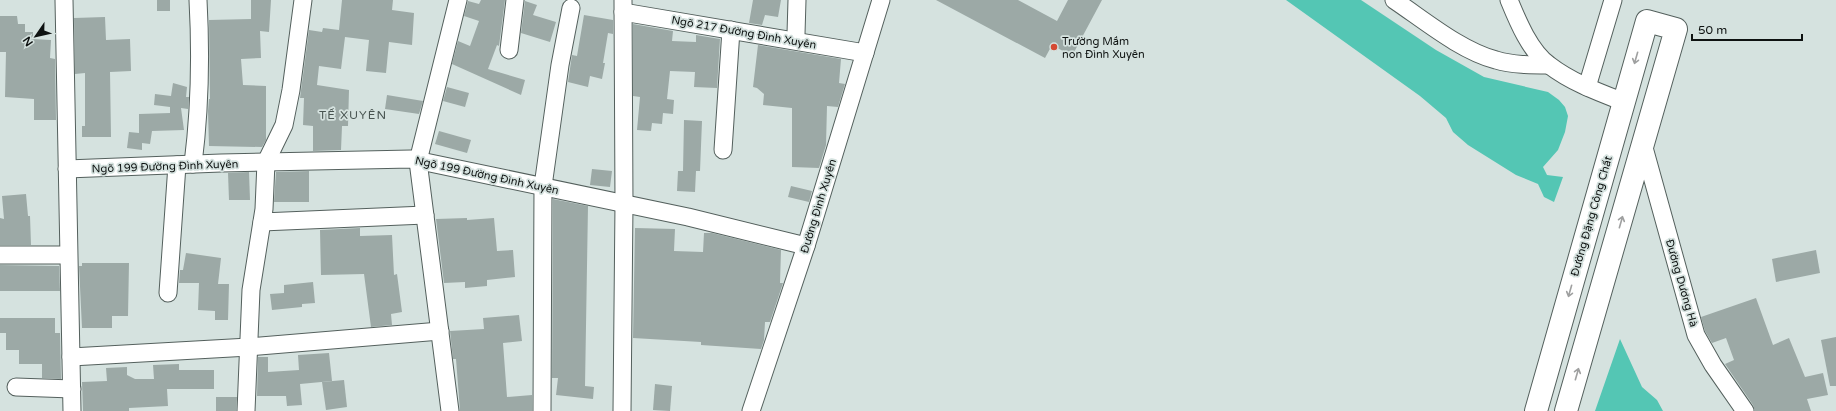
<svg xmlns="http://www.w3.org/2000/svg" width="1836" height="411" viewBox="0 0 1836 411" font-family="'Varela Round',sans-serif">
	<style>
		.water { fill: #54c6b4 }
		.building { fill: #9ca9a6 }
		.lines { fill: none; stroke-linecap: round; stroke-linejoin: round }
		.minor-casing { stroke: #54605d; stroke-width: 19 }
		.major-casing { stroke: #54605d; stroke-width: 24 }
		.minor { stroke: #fff; stroke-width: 17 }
		.major { stroke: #fff; stroke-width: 22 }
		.oneway { stroke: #9fa0a0 }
		.poi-dot { fill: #d54933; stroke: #d5e2df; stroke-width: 1.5 }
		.labels { text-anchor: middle; stroke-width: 3.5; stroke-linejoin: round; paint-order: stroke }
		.street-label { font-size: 11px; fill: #0e1211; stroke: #d5e2df }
		.poi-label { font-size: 11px; fill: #0e1211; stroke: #d5e2df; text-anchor: start }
		.neighbourhood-label { font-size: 12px; letter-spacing: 1px; fill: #485451; stroke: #d5e2df }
	</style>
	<rect width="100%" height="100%" fill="#d5e2df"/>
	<g class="water">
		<path d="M1286,0H1361L1436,50L1484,77L1548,92L1559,100L1565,107L1568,116L1565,132L1558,150L1543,167L1547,175L1563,177L1554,202L1544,197L1538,184L1516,175L1468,145L1453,132L1446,118L1420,96Z"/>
		<path d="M1620,339L1642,387L1657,400L1663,411H1595Z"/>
	</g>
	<g class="building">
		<rect x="157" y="0" width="13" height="11"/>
		<path d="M251,0H271L269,32L260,31L261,58L241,59L243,85L266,86V140L262,147L209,146L208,111L209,99H210L209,20L251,19Z"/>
		<path d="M342,0H393L392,10L414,13L412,45L389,42L386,73L366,71L369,40L345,37L341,69L319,66L317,85L349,90L348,126H342L341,150L313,151V126L303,125L304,98H300L309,30L322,32L323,28L339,30Z"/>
		<path d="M481,0H505L499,46L497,45L488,69L525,80L521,95L452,64L458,41L470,46L479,21L464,16L468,1L479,4Z"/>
		<path d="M753,0H781L778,17L765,15L762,25L749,23Z"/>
		<path d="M936,0H1018L1057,21L1068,0H1102L1072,56L1052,45L1045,58Z"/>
		<path d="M525,1L537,5L533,15L556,22L550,42L521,33Z"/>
		<path d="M584,15L613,20V34L608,33L603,63H605L602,79L590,76L588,87L568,82L572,55L577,56Z"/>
		<path d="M0,16H17L18,24H25V32H33V39L51,40L50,58L55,59L56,120H34V99L5,97L6,52H0Z"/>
		<path d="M105,17L106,40L130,39L131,71L110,72L111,137H82V126H85V73L75,74L74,18Z"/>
		<path d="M633,24L673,31L672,41L696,42V35L720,39L717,88L694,87L695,72L670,71L667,99L674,100L673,114L663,113L662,124L652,123L651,131L637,130L640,97L633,96Z"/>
		<path d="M758,45L841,59L839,83L845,84L838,107L827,106L826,145L819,168L792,167V108L763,105L764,94L757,88L753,87Z"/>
		<path d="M173,83L187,87L186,97H189L188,109L181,108L184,130L152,131L150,144L142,143V150L127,148L129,132L139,133V114L170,113V107L154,105L155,94L171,96Z"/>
		<path d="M447,87L469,93L465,107L443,101Z"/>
		<path d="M387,95L423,101L419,114L385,109Z"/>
		<path d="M684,120L702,121L700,171H696L695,192L677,191L678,171H683Z"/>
		<path d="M439,131L471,140L467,153L435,144Z"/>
		<path d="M592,169L612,171L610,187L590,185Z"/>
		<path d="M309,171V202H274L276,172Z"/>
		<path d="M249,172L250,200H229L228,173Z"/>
		<path d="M791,186L812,191L809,202L788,197Z"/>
		<path d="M26,194L28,216H30L31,245H0V218L4,219L2,196Z"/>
		<path d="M553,199L588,206L585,386L594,387L593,399L556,395L558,378H552Z"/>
		<path d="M467,218V220L494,218L497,251L513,250L515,277L487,280V286L465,288V282L444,283L436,219Z"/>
		<path d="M360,228V236L392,235L394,275L397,274L402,312L391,314L392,325L371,327L364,274L321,275L320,230Z"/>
		<path d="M635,228L675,229L674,251L703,252L704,233H712L781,250L780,283H783L770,322H765L764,340L761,349L701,345V342L633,338Z"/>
		<path d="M1816,250L1820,273L1776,282L1772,259Z"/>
		<path d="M186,253L221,258L218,284H229L228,320H215V311L198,310L199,283H179L180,270H183Z"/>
		<path d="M82,263H129L128,316H112V328H82L79,266H82Z"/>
		<path d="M0,265L59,266L60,291H0Z"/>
		<path d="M313,282L315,303L302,304V307L272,310L270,294L284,293V285Z"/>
		<path d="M1756,298L1773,345L1789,338L1805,377L1823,373L1828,395L1807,399L1811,411H1755L1753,405L1725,364L1734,360L1726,338L1712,343L1705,331L1701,317Z"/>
		<path d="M519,315L522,341L503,343L507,397L532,395V411H460L456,359H453L450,331L484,329L483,318Z"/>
		<path d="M0,318H55V333H60L61,379L42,378V364H19V350H6V333H0Z"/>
		<path d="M1836,337V386H1830L1821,340Z"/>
		<path d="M329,353L332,381L300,384L302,405L287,406L286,396H257L258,357H268V372L299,370L298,355Z"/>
		<path d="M179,364V370H214V389H167L168,406L129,408V411H83L82,382L107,381L106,368L127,367V375L135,379H154L153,365Z"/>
		<path d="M344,380L347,407L326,410L322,382Z"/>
		<path d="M655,384L672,386L670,411L653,410Z"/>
		<path d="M216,397H237L236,411H216Z"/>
	</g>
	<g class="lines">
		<g class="minor-casing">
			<g id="minor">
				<path d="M64,0L72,411"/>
				<path d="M1394,0C1424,20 1461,51 1496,60C1513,65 1531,65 1548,65"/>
				<path d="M1509,0C1518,22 1530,51 1549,65C1571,82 1598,92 1624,102"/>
				<path d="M623,12L865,53"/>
				<path d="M796,34L797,0"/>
				<path d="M509,50L515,0"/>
				<path d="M1587,87L1613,0"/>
				<path d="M1643,144L1696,335L1713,365L1745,411"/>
				<path d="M723,150L731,30"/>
				<path d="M193,164C200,109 201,55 198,0"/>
				<path d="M67,169L221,163L411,159L688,217L806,246"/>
				<path d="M262,222L425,215"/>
				<path d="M0,255H68"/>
				<path d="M168,293L177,165"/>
				<path d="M71,357L249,347L440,331"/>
				<path d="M16,387L72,389"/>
				<path d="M246,411L251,290L264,209L266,162L284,125L291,90L303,0"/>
				<path d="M450,411L418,161L458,0"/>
				<path d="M542,411L543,186L560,65L571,8"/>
				<path d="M622,411L624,204L623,0"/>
				<path d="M751,411L806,246L881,0"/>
			</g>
		</g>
		<g class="major-casing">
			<path id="major" d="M1536,411L1647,21L1676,29L1566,411"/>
		</g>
		<use href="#minor" class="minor"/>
		<use href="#major" class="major"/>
	</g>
	<defs><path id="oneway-shaft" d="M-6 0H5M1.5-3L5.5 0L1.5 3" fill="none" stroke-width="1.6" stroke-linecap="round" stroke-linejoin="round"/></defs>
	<g class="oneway">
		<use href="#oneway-shaft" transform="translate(1636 58) rotate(106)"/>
		<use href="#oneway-shaft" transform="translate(1621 222) rotate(-74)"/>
		<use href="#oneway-shaft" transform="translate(1570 291) rotate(106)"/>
		<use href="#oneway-shaft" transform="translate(1577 374) rotate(-74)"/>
	</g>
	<circle class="poi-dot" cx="1054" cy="47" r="4"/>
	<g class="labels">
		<g class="street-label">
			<text transform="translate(744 32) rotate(10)" y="4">Ngõ 217 Đường Đình Xuyên</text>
			<text transform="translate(165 166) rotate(-2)" y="4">Ngõ 199 Đường Đình Xuyên</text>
			<text transform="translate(487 175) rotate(12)" y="4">Ngõ 199 Đường Đình Xuyên</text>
			<text transform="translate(818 206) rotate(-73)" y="4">Đường Đình Xuyên</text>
			<text transform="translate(1591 216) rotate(-74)" y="4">Đường Đặng Công Chất</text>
			<text transform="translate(1682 283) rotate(74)" y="4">Đường Dương Hà</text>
		</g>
		<g class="poi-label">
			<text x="1062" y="45">Trường Mầm<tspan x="1062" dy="13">non Đình Xuyên</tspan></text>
		</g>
		<g class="neighbourhood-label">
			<text x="353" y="119">TẾ XUYÊN</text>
		</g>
	</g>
	<g transform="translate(36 36) rotate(236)" stroke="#d5e2df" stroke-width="3" paint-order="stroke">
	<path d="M0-3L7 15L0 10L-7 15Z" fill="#0e1211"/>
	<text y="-6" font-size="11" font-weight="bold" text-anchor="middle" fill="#0e1211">N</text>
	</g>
	<path d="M1692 34v6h110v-6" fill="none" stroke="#0e1211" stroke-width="2"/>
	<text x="1698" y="34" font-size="12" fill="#0e1211" stroke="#d5e2df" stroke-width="3" paint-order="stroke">50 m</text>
</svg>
